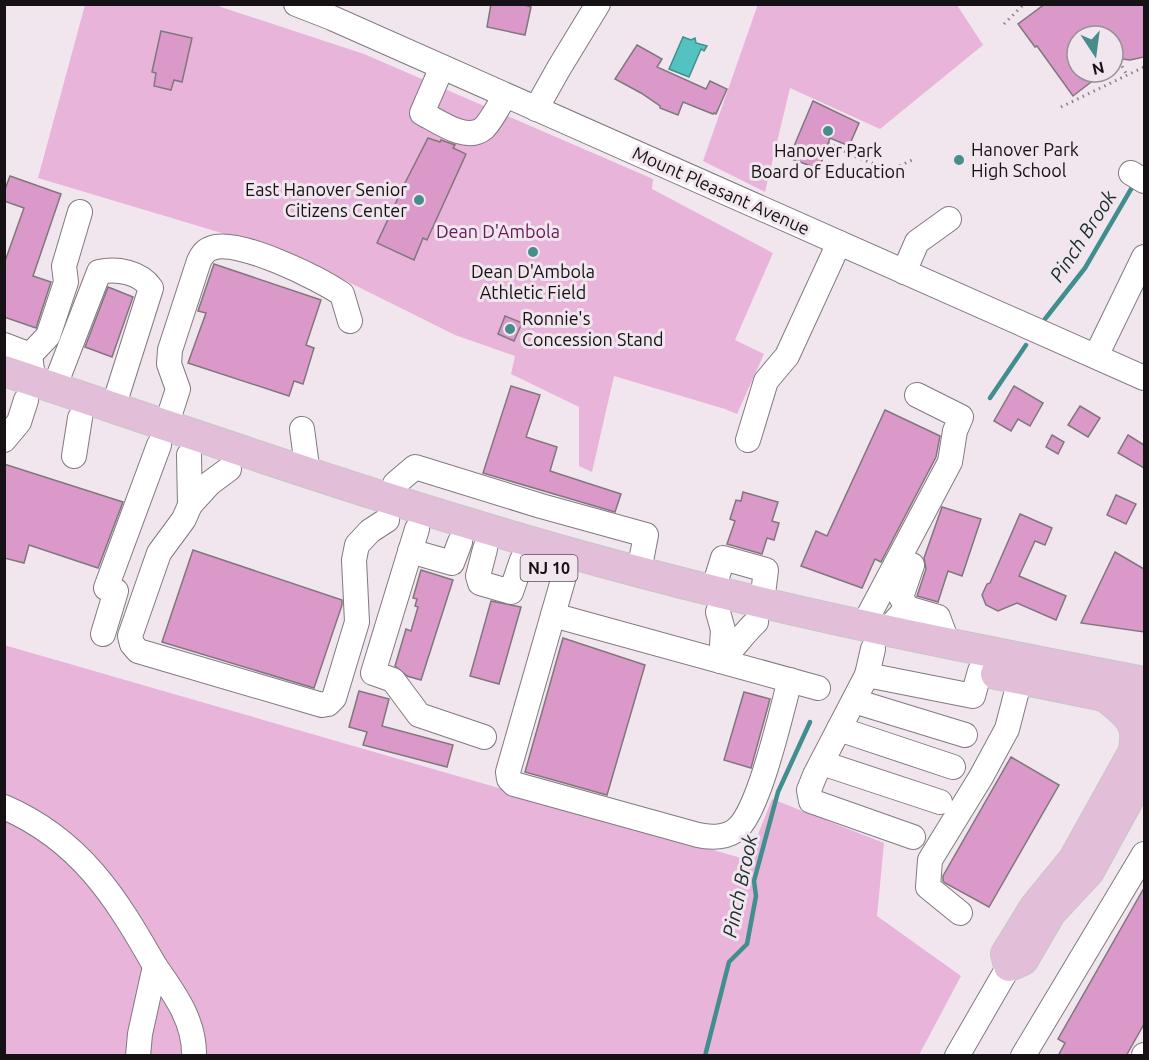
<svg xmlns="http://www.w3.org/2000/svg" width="1149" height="1060" viewBox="0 0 1149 1060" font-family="Ubuntu,sans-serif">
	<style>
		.green { fill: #e8b4da }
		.water { fill: #53c3c2; stroke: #408e8e; stroke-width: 1.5 }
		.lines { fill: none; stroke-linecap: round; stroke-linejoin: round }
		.stream { stroke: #408e8e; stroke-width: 4.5 }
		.building { fill: #db99ca; stroke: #80777d; stroke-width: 1.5 }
		.minor-casing { stroke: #827980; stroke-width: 26 }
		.major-casing { stroke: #c7c6c7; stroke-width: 32 }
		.path { stroke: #8a8288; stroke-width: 3; stroke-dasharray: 1.5 4.5; stroke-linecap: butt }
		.minor { stroke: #fff; stroke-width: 24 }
		.major { stroke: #e2bed9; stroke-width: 30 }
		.poi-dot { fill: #468d8c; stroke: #f1e6ee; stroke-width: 2 }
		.labels { text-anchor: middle; stroke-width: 6; stroke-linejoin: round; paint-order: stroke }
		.shield { fill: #f1e6ee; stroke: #575155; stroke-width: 1.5 }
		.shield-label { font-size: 16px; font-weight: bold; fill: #151114 }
		.poi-label { font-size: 18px; fill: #151114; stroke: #f1e6ee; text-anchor: start }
		.street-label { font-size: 18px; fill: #151114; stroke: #f1e6ee }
		.park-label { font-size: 18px; fill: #661a59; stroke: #f1e6ee }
		.water-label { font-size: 20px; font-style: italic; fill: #192d2d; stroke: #f1e6ee }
	</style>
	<rect width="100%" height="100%" fill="#f1e6ee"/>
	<g class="green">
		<path d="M758,4L957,5L983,45L880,129L790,88L765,192L703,161Z"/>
		<path d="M85,5H215L364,54L653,179L652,189L773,253L735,340L764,354L737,414L725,409L614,376L592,472L579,466V407L511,374L515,356L455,335L292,254L38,178Z"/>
		<path d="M4,645L748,860L772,799L884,843L877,916L961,976L919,1055H5Z"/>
	</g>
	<path class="water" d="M683,37L691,40L695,38L696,43L707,46L704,51L701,49L689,77L669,69Z"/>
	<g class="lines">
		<g class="stream">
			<path d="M1045,319L1085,268L1134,184"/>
			<path d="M990,398L1026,345"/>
			<path d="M705,1056L729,962L747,944L756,896L754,881L778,792L810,722"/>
		</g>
	</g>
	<g class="building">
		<path d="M491,4H521L531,7L525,35L487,27Z"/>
		<path d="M1045,4H1144V57L1130,60L1122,59L1113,66V36H1077V72H1104L1073,96L1037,46L1035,47L1018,24Z"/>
		<path d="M161,31L192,38L182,82L174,80L171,90L154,86L156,73L152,72Z"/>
		<path d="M637,45L662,59L657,67L706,89L710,81L727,89L716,114L714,113L713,114L683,102L678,115L660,108V106L641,93L615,79Z"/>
		<path d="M813,101L859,123L849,146L830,138L819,169L789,158Z"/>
		<path d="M428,138L440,142L441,140L455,145L453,148L466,154L427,240L423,238L414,260L377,243L405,183Z"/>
		<path d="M10,176L61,194L33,276L51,282L36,328L4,317V264L24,208L4,201V192Z"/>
		<path d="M214,264L321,300L306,345L314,348L303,384L294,381L289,396L188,363L206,313L198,311Z"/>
		<path d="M108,287L133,297L112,357L85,347Z"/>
		<path d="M505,316L522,323L514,341L498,334Z"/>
		<path d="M511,386L540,395L526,437L557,447L550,471L621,494L615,512L483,473Z"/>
		<path d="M1014,386L1043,403L1030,426L1018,419L1011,431L994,421Z"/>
		<path d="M1080,406L1100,418L1088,437L1068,425Z"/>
		<path d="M885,410L940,436L936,457L881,562L875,559L862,588L801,566L816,531L827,536Z"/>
		<path d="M1052,435L1064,442L1058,454L1046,447Z"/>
		<path d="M1128,435L1144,445V468L1118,453Z"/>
		<path d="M4,464L123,502L98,568L29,545L24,563L4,558Z"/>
		<path d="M743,492L778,502L772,521L779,523L774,540L767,538L762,554L727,544L735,521L730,519L736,500L741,501Z"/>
		<path d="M1116,495L1136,504L1126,524L1107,515Z"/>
		<path d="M942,507L981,519L962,576L948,571L938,602L917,596L926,569L924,558Z"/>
		<path d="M1020,514L1052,528L1045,545L1035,541L1019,576L1066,596L1056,620L1017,603L998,611L986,605L982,595L987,584L990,583Z"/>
		<path d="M193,550L342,600V605L314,688L162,642Z"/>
		<path d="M1115,552L1144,569V632L1081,623Z"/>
		<path d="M421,570L453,580L421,680L407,676L395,666L406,629L411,631L418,607L415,606L417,599L413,598Z"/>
		<path d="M491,601L521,607L499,684L470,676Z"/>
		<path d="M563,638L645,665L607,795L525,772Z"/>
		<path d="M359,691L389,699L382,726L453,745L447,767L363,745L367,732L349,727Z"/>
		<path d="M744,692L770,699L751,768L724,760Z"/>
		<path d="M1011,757L1059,785L989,907L945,883L943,881V876Z"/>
		<path d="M1144,888V1024L1126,1056H1058L1065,1043L1058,1039Z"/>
	</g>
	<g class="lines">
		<g class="minor-casing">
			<g id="minor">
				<path d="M296,4L332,18L1144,378"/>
				<path d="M442,67L422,113C438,121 467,143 484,128C492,120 499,105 505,96"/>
				<path d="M536,109L559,68L598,4"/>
				<path d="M1131,173L1144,181"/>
				<path d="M904,272L917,242L949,219"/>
				<path d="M4,345L30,355L32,370"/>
				<path d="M30,355L48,336L66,282L64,266L80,212"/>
				<path d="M1096,356L1144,257"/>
				<path d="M54,388L99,272C117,268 140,272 151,288L113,408"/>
				<path d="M166,426L178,389L169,364L170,350L199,261C202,255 205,250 212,248C238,238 318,278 342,294L350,321"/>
				<path d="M302,429L308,474"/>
				<path d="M4,440L19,422L26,400"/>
				<path d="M748,440L766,381L787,356L839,243"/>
				<path d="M189,455L190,505L210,483L229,469"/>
				<path d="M74,456L80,418"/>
				<path d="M391,500L395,484L415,467L541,506L646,535L639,571"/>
				<path d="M190,505L184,519L159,553L130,636L132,644L138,651L322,705L328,704L334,698L357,622L354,560L357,545L370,531L387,520"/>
				<path d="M417,529L373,673L393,680L419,715L484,737"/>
				<path d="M485,549L478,576L480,583L511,592L522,560"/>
				<path d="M410,551L452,563L460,542"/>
				<path d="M565,573L508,772L509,779L514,784L698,835C711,838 728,838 738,828C760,807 781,713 790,680"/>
				<path d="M106,588L159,445"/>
				<path d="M713,590L723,558L766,570L762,602"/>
				<path d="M907,608L901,597L912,565"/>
				<path d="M718,612L723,630L721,661"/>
				<path d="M553,615L818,688"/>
				<path d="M863,626L950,462L955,431L961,417L917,395"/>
				<path d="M886,631L907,608L938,617L948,644"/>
				<path d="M103,634L116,591"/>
				<path d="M873,649L867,675L973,696L980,671"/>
				<path d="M721,661C734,648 743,634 756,622"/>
				<path d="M867,675L815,775L809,790L811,801L913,837"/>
				<path d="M854,701L965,735"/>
				<path d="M839,729L953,767"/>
				<path d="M822,763L940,802"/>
				<path d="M4,807C80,840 116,897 155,966"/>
				<path d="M960,913L928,887L930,860L981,777L1007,729L1020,679"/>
				<path d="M138,1056L140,1034L155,966C174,993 195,1021 194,1056"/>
				<path d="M957,1056L1009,966"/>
				<path d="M1023,1056L1144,854"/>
				<path d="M1144,1056V1055"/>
			</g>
		</g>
		<g class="major-casing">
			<g id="major">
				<path d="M4,371C202,437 398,506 599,561C779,611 962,647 1144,682"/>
				<path d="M996,674L1144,704"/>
				<path d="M1106,697C1128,715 1141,723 1133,753L1074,859L1035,907L1006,954L1009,966L1023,960L1051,912L1089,871L1144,771"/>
			</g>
		</g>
		<g class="path">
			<path d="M364,4L367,8"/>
			<path d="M1004,24L1024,4"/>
			<path d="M1119,61L1127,75"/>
			<path d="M1061,107L1144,67"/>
			<path d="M828,143L856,157L891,170L912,160"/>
		</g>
		<use href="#minor" class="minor"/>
		<use href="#major" class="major"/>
	</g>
	<g class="poi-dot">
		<circle cx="828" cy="131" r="6"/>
		<circle cx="959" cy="160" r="6"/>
		<circle cx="419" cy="200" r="6"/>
		<circle cx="533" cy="252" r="6"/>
		<circle cx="510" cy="329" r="6"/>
	</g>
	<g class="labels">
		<rect class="shield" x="520.5" y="555" width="57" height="26" rx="4.5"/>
		<g class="shield-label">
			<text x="549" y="574">NJ 10</text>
		</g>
		<g class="poi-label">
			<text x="971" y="156">Hanover Park<tspan x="971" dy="21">High School</tspan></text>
			<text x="828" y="157" text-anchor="middle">Hanover Park<tspan x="828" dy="21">Board of Education</tspan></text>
			<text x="407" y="196" text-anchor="end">East Hanover Senior<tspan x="407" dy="21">Citizens Center</tspan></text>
			<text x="533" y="278" text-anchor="middle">Dean D'Ambola<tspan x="533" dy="21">Athletic Field</tspan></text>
			<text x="522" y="325">Ronnie's<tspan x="522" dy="21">Concession Stand</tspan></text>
		</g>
		<g class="street-label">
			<text transform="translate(721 191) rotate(24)" y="6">Mount Pleasant Avenue</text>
		</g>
		<g class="park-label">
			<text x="498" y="238">Dean D'Ambola</text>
		</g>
		<g class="water-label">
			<text transform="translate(1083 236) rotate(-57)" y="7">Pinch Brook</text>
			<text transform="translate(740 886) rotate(-78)" y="7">Pinch Brook</text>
		</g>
	</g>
	<rect width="1149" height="1060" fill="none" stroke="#151114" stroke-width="12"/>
	<g transform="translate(1095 54) rotate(167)"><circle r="28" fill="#f1e6ee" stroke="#999197" stroke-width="1.5"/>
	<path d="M0-4.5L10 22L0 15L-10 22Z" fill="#468d8c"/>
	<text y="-9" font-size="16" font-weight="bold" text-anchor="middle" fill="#151114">N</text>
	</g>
</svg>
